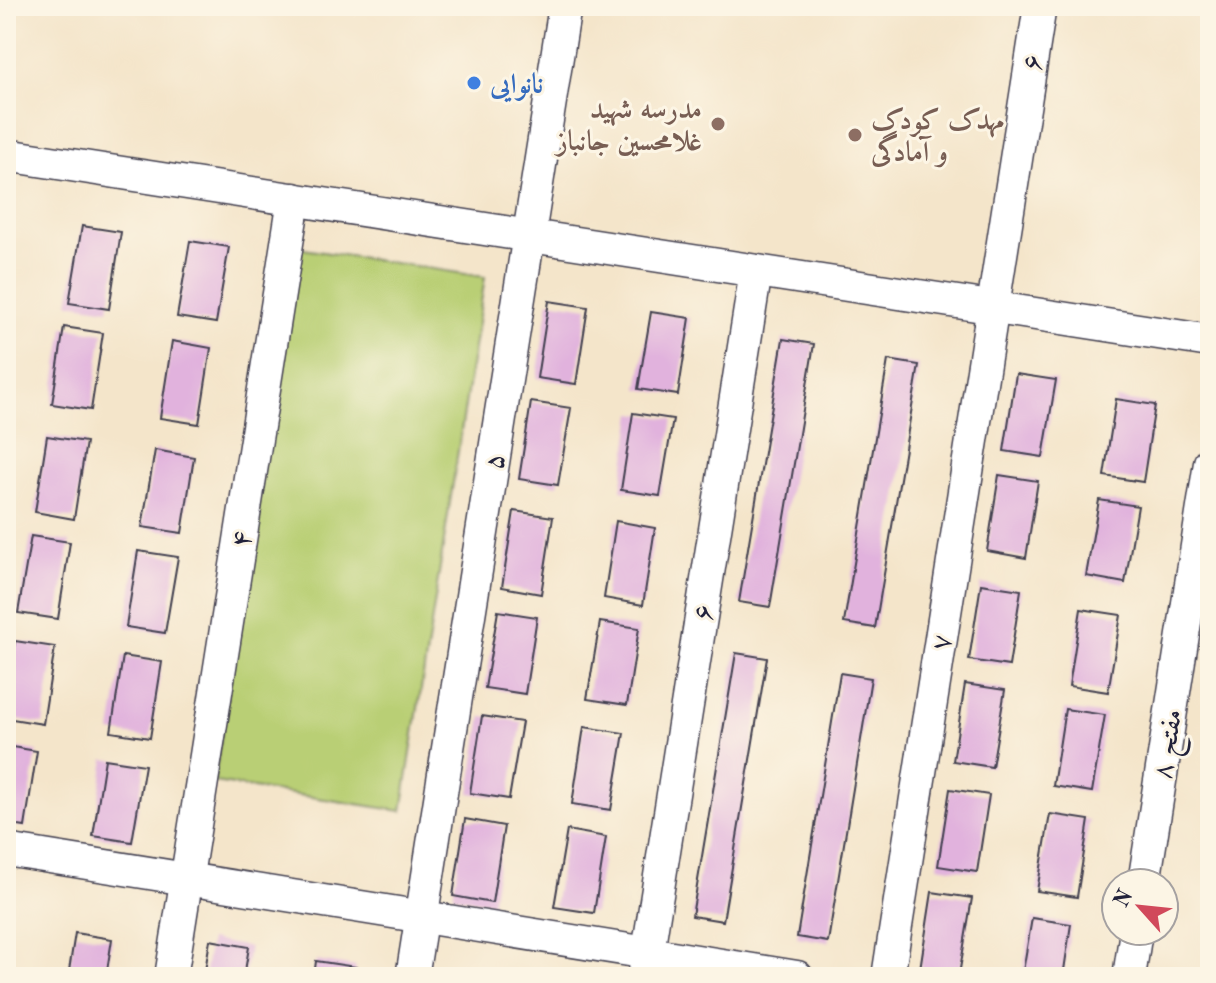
<svg xmlns="http://www.w3.org/2000/svg" width="1216" height="983" viewBox="0 0 1216 983" font-family="'Old Standard TT',Amiri,serif">
	<style>
		.green { fill: #b9cf74; stroke: #6e7858; stroke-width: 2 }
		.building { fill: #e1b2dd }
		.lines { fill: none; stroke-linecap: round; stroke-linejoin: round }
		.minor-casing { stroke: #423f50; stroke-width: 35 }
		.minor { stroke: #fff; stroke-width: 32 }
		.shop-dot { fill: #3f7fe0; stroke: #fcf5e5; stroke-width: 3 }
		.education-dot { fill: #8d6e63; stroke: #fcf5e5; stroke-width: 3 }
		.labels { text-anchor: middle; stroke-width: 6; stroke-linejoin: round; paint-order: stroke }
		.street-label { font-size: 28px; fill: #22223b; stroke: #fcf5e5 }
		.shop-label { font-size: 28px; font-weight: bold; fill: #366cbe; stroke: #fcf5e5; text-anchor: start }
		.education-label { font-size: 28px; font-weight: bold; fill: #785e54; stroke: #fcf5e5; text-anchor: end }
	</style>
	<rect width="100%" height="100%" fill="#fcf5e5"/>
	<filter id="ink" filterUnits="userSpaceOnUse"><feTurbulence type="fractalNoise" baseFrequency=".0125" numOctaves="2"/><feDisplacementMap in="SourceGraphic" scale="16" xChannelSelector="R" yChannelSelector="G"/><feConvolveMatrix kernelMatrix="1 2 1 2 8 2 1 2 1" color-interpolation-filters="sRGB"/></filter>
	<filter id="wash" filterUnits="userSpaceOnUse"><feTurbulence type="fractalNoise" baseFrequency=".006" numOctaves="4" result="noise"/><feDisplacementMap in="SourceGraphic" scale="32" xChannelSelector="R" yChannelSelector="G"/><feGaussianBlur stdDeviation="1.8" result="paint"/><feColorMatrix in="noise" values="0 0 0 0 0 0 0 0 0 0 0 0 0 0 0 0 0 1.4 0 .05"/><feComposite in="paint" operator="in"/></filter>
	<g filter="url(#wash)">
		<rect width="100%" height="100%" fill="#f4e5ca"/>
		<path class="green" d="M297,248L485,277L402,811L214,782Z"/>
		<g id="blocks">
			<g class="building">
				<path d="M82,226L121,232L109,309L69,303Z"/>
				<path d="M190,241L229,247L216,323L177,317Z"/>
				<path d="M549,301L588,307L576,384L537,378Z"/>
				<path d="M651,312L690,318L678,395L638,389Z"/>
				<path d="M64,327L103,333L91,410L52,404Z"/>
				<path d="M783,339L814,344L770,607L739,602Z"/>
				<path d="M172,341L211,348L199,424L160,418Z"/>
				<path d="M888,360L919,365L875,628L844,623Z"/>
				<path d="M1016,374L1056,380L1043,457L1004,451Z"/>
				<path d="M1116,399L1155,405L1143,482L1104,476Z"/>
				<path d="M531,402L571,408L558,485L519,479Z"/>
				<path d="M633,413L673,419L660,496L621,490Z"/>
				<path d="M47,436L86,442L74,519L35,512Z"/>
				<path d="M155,450L194,457L182,533L142,527Z"/>
				<path d="M999,475L1038,481L1026,558L987,551Z"/>
				<path d="M1099,500L1138,506L1125,583L1086,576Z"/>
				<path d="M514,511L553,517L541,594L502,587Z"/>
				<path d="M616,521L655,528L643,605L604,598Z"/>
				<path d="M31,536L70,542L58,619L18,613Z"/>
				<path d="M138,551L178,557L165,633L126,627Z"/>
				<path d="M981,584L1021,590L1009,666L969,660Z"/>
				<path d="M1081,609L1121,615L1108,692L1069,686Z"/>
				<path d="M498,611L537,617L525,694L485,688Z"/>
				<path d="M600,622L639,628L627,705L587,699Z"/>
				<path d="M15,641L55,647L43,724L6,718V699Z"/>
				<path d="M736,653L767,658L723,921L692,916Z"/>
				<path d="M123,656L162,662L150,738L111,732Z"/>
				<path d="M840,673L871,678L828,942L797,937Z"/>
				<path d="M965,684L1005,690L992,767L953,761Z"/>
				<path d="M1065,709L1105,715L1092,792L1053,786Z"/>
				<path d="M482,716L522,722L509,799L470,793Z"/>
				<path d="M584,727L624,733L611,810L572,804Z"/>
				<path d="M6,746L37,751L25,827L6,824Z"/>
				<path d="M105,759L145,765L132,842L93,836Z"/>
				<path d="M950,789L989,795L977,872L938,866Z"/>
				<path d="M1050,814L1089,820L1077,897L1037,891Z"/>
				<path d="M465,819L504,826L492,903L453,896Z"/>
				<path d="M567,830L606,837L594,913L554,907Z"/>
				<path d="M932,892L972,898L959,975L920,969Z"/>
				<path d="M1032,918L1071,924L1063,977H1022Z"/>
				<path d="M75,933L112,939L106,977H68Z"/>
				<path d="M210,940L249,947L244,977H204Z"/>
				<path d="M316,961L356,967L354,977H314Z"/>
			</g>
		</g>
	</g>
	<g filter="url(#ink)">
		<use href="#blocks" fill-opacity="0" stroke="#423f50" stroke-width="2"/>
		<g class="lines">
			<g class="minor-casing">
				<g id="minor">
					<path d="M6,155L1210,341"/>
					<path d="M6,850L797,977"/>
					<path d="M1144,883L1210,463"/>
					<path d="M171,977L294,199"/>
					<path d="M412,977L565,6"/>
					<path d="M644,977L756,271"/>
					<path d="M888,977L1040,6"/>
					<path d="M1129,977L1136,931"/>
				</g>
			</g>
			<use href="#minor" class="minor"/>
		</g>
	</g>
	<circle class="shop-dot" cx="474" cy="83" r="8"/>
	<g class="education-dot">
		<circle cx="718" cy="124" r="8"/>
		<circle cx="855" cy="135" r="8"/>
	</g>
	<g class="labels">
		<g class="street-label">
			<text transform="translate(1031 62) rotate(-81)" y="10">۶</text>
			<text transform="translate(493 461) rotate(-81)" y="10">۵</text>
			<text transform="translate(240 539) rotate(-81)" y="10">۴</text>
			<text transform="translate(702 612) rotate(-81)" y="10">۶</text>
			<text transform="translate(940 642) rotate(-81)" y="10">۷</text>
			<text transform="translate(1166 744) rotate(-81)" y="10">۸ مفتح</text>
		</g>
		<g class="shop-label">
			<text x="490" y="93">نانوایی</text>
		</g>
		<g class="education-label">
			<text x="702" y="118">مدرسه شهید<tspan x="702" dy="32">غلامحسین جانباز</tspan></text>
			<text x="871" y="129" text-anchor="start">مهدک کودک<tspan x="871" dy="32">و آمادگی</tspan></text>
		</g>
	</g>
	<rect width="1216" height="983" fill="none" stroke="#fcf5e5" stroke-width="32"/>
	<g transform="translate(1140 907) rotate(297)"><circle r="38" fill="#fcf5e5" stroke="#a5a1a1" stroke-width="2"/>
	<path d="M0-6L14 30L0 20L-14 30Z" fill="#d1495b"/>
	<text y="-12" font-size="22" font-weight="bold" text-anchor="middle" fill="#22223b">N</text>
	</g>
</svg>
